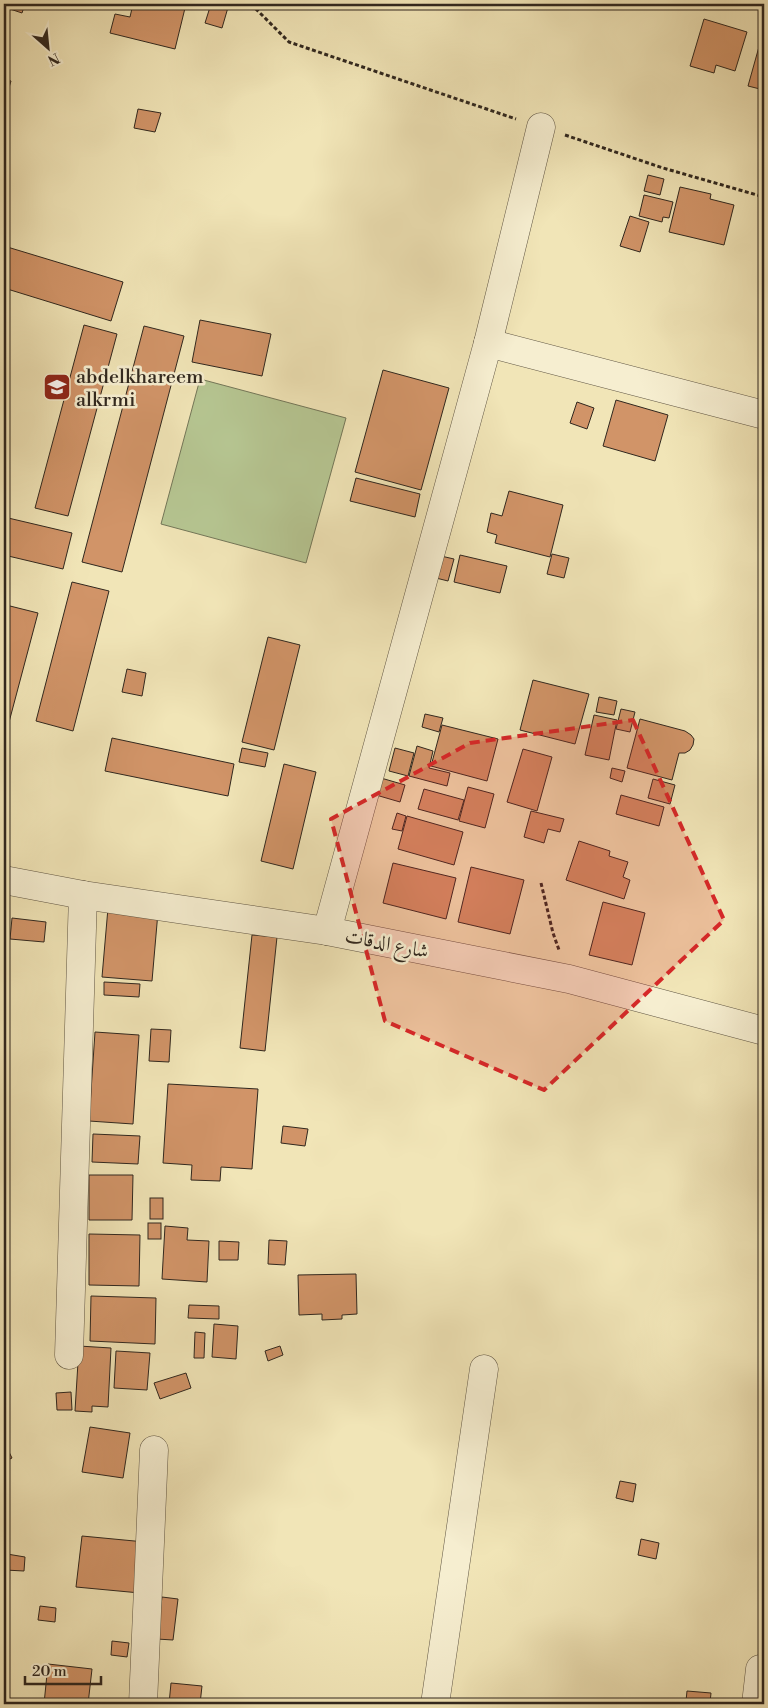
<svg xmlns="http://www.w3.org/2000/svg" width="768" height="1708" viewBox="0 0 768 1708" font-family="'Libre Bodoni',Amiri,serif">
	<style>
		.green { fill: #b6c692; stroke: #737658 }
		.building { fill: #d19468; stroke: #30271e }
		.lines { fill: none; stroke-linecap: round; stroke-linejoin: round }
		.minor-casing { stroke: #605644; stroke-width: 29 }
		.path { stroke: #30271e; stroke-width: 3; stroke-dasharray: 4 2.5; stroke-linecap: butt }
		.minor { stroke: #f6eed0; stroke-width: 28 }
		.marked { fill: #d62828; fill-opacity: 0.2; stroke: #d62828; stroke-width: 4; stroke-dasharray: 10 6; stroke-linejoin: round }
		.labels { text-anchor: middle; stroke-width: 5; stroke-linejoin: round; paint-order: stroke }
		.poi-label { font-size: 20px; fill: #30271e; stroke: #f6eed0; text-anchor: start }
		.street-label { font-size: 20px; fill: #30271e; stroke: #f6eed0 }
	</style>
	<rect width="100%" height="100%" fill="#f1e5b7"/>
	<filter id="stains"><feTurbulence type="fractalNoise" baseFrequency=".004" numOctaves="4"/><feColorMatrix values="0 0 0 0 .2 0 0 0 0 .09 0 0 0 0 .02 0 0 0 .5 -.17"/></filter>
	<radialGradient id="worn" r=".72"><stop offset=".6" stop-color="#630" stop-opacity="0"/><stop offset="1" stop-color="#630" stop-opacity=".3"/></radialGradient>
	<path class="green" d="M200,379L346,418L306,563L161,524Z"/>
	<g class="building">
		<path d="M4,4H25L22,13L4,7Z"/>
		<path d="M133,4H186L175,49L110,33L115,14L130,17Z"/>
		<path d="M211,4H229L222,28L205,23Z"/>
		<path d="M704,19L747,32L735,71L716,65L714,73L690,66Z"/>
		<path d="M762,36H764V90L748,86Z"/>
		<path d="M4,79L11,81L4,104Z"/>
		<path d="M138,109L161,113L155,132L134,128Z"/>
		<path d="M648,175L664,179L660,195L644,191Z"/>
		<path d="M680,187L711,194L710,199L734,205L724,245L669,232Z"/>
		<path d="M644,195L673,202L669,218L663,217L662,222L639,216Z"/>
		<path d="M630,216L649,222L640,252L620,246Z"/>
		<path d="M4,246L123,282L111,321L4,288Z"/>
		<path d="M200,320L271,334L262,376L192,362Z"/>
		<path d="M84,325L117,334L68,516L35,508Z"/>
		<path d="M144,326L184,336L122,572L82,562Z"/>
		<path d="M383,370L449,388L421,490L355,472Z"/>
		<path d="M616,400L668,415L655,461L603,446Z"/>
		<path d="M577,402L594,408L587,429L570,423Z"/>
		<path d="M356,478L420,494L415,517L350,501Z"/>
		<path d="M509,491L563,505L550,557L495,543L497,535L487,532L491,513L502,516Z"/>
		<path d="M4,517L72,533L63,569L4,555Z"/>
		<path d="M552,554L569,558L564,578L547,574Z"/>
		<path d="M460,555L507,566L500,593L454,582Z"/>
		<path d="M441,556L454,559L448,581L436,578Z"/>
		<path d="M72,582L109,591L73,731L36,721Z"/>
		<path d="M6,605L38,613L4,741V613Z"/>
		<path d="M268,637L300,645L274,750L242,742Z"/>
		<path d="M127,669L146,673L142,696L122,692Z"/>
		<path d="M533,680L589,694L575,744L520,730Z"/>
		<path d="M599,697L617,701L614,715L596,712Z"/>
		<path d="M621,709L635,712L630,732L616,729Z"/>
		<path d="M425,714L443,718L439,732L422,727Z"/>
		<path d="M594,715L617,720L609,760L585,755Z"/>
		<path d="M640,719L685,731L691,735L694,739L693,745L690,750L685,753H679L672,780L627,768Z"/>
		<path d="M442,725L498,739L487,781L431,766Z"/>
		<path d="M112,738L234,764L228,796L105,771Z"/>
		<path d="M417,746L433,751L429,768L450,773L447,786L409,776Z"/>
		<path d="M242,748L268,753L265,767L239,762Z"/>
		<path d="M395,748L414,753L408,776L389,771Z"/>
		<path d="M523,749L552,757L537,811L507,802Z"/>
		<path d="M284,764L316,772L293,869L261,861Z"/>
		<path d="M612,768L625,771L622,782L610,778Z"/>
		<path d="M381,778L405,785L400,802L376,795Z"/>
		<path d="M653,779L675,785L670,804L648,798Z"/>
		<path d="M468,787L494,794L485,828L459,821Z"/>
		<path d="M424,789L464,800L458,820L418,809Z"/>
		<path d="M621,795L664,807L659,826L616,814Z"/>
		<path d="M531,811L564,819L560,832L548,829L544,843L524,837Z"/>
		<path d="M397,813L406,816L402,831L392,829Z"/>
		<path d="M407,816L463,832L454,865L398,849Z"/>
		<path d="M579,841L610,851L609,856L628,862L623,877L630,880L624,899L566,880Z"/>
		<path d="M393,863L456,878L446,919L383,903Z"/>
		<path d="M471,867L524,880L510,934L458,922Z"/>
		<path d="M4,890L7,891L4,936Z"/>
		<path d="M603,902L645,913L632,965L589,955Z"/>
		<path d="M108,908L158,912L152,981L102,977Z"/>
		<path d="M12,918L46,922L44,942L10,939Z"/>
		<path d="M252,935L277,937L265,1051L240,1048Z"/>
		<path d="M104,982L140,984L139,997L104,995Z"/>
		<path d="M151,1029L171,1030L169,1062L149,1061Z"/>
		<path d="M95,1032L139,1035L133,1124L89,1121Z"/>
		<path d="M168,1084L258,1089L252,1169L221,1167L220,1181L191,1180L192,1165L163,1163Z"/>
		<path d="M283,1126L308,1129L305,1146L281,1143Z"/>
		<path d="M93,1134L140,1136L138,1164L92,1162Z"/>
		<path d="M89,1175H133L132,1220H89Z"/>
		<rect x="150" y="1198" width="13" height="21"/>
		<rect x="148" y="1223" width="13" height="16"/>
		<path d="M165,1226L188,1228L187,1240L209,1241L207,1282L162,1279Z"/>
		<path d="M89,1234L140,1235L139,1286L89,1285Z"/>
		<path d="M269,1240L287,1241L285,1265L268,1264Z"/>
		<path d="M219,1241L239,1242L238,1260H219Z"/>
		<path d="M356,1274L357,1314L342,1315V1319L322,1320V1314L299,1315L298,1275Z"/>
		<path d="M91,1296L156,1298L155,1344L90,1341Z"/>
		<path d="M189,1305L219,1306V1319L188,1318Z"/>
		<path d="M214,1324L238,1326L236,1359L212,1357Z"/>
		<path d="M195,1332L205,1333L204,1358H194Z"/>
		<path d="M79,1346L111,1348L108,1407L92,1406V1412L75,1411Z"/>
		<path d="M280,1346L283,1355L268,1361L265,1351Z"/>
		<path d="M116,1351L150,1353L147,1390L114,1388Z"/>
		<path d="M186,1373L191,1388L160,1399L154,1383Z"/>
		<path d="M71,1392L72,1410H57L56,1393Z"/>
		<path d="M90,1427L130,1433L123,1478L82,1472Z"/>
		<path d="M5,1444L12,1458L4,1462V1445Z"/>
		<path d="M620,1481L636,1484L633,1502L616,1498Z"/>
		<path d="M82,1536L145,1542L140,1593L76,1587Z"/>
		<path d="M641,1539L659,1543L656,1559L638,1555Z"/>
		<path d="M7,1554L25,1557L24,1571L5,1570Z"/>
		<path d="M162,1597L178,1599L173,1640L157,1639Z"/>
		<path d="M40,1606L56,1608L55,1622L38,1620Z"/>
		<path d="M112,1641L129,1643L127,1657L111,1655Z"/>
		<path d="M48,1664L92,1669L88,1704H44Z"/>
		<path d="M171,1683L202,1686L200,1704H169Z"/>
		<path d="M687,1691L711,1693L710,1703L731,1704H659L660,1700L686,1701Z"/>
	</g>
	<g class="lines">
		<g class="minor-casing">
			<g id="minor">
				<path d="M488,343L764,415"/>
				<path d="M4,880L83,895L327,931L569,979L764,1031"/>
				<path d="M327,931L488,343L541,127"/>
				<path d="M69,1355L83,895"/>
				<path d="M143,1704L154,1450"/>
				<path d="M435,1704L484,1369"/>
				<path d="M756,1704L760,1669H764"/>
			</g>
		</g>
		<g class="path">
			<path d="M251,4L289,42L516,119"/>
			<path d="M565,135L663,168L764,197"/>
			<path d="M541,883L553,933L559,950"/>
		</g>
		<use href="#minor" class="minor"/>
	</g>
	<path class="marked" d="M633,720L724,920L544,1090L385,1021L331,819L470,743Z"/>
	<defs>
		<g id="school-square" transform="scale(1.4375)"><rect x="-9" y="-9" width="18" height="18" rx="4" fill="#8f2418" stroke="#f6eed0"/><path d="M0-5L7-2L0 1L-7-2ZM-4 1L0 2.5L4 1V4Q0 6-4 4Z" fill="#fff"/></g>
	</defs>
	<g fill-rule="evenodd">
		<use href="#school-square" x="57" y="387"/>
	</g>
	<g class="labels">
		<g class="poi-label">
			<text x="76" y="383">abdelkhareem<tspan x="76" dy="23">alkrmi</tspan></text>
		</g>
		<g class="street-label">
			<text transform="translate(387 943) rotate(11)" y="7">شارع الدقات</text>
		</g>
	</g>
	<rect width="768" height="1708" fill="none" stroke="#f1e5b7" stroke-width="20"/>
	<rect x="5" y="5" width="758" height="1698" fill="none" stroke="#30271e" stroke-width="2.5"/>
	<rect x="10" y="10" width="748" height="1688" fill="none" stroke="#30271e"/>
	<g transform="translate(48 48) rotate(153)" stroke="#f6eed0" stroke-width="4" paint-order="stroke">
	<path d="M0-4L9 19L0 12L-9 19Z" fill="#30271e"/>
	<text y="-8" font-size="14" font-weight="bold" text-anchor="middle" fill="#30271e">N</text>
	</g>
	<path d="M25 1676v8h76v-8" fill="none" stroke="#30271e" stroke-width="2.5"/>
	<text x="32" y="1676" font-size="15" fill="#30271e" stroke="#f6eed0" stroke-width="4" paint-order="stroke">20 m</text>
	<rect width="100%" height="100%" filter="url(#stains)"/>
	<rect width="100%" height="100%" fill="url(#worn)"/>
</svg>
